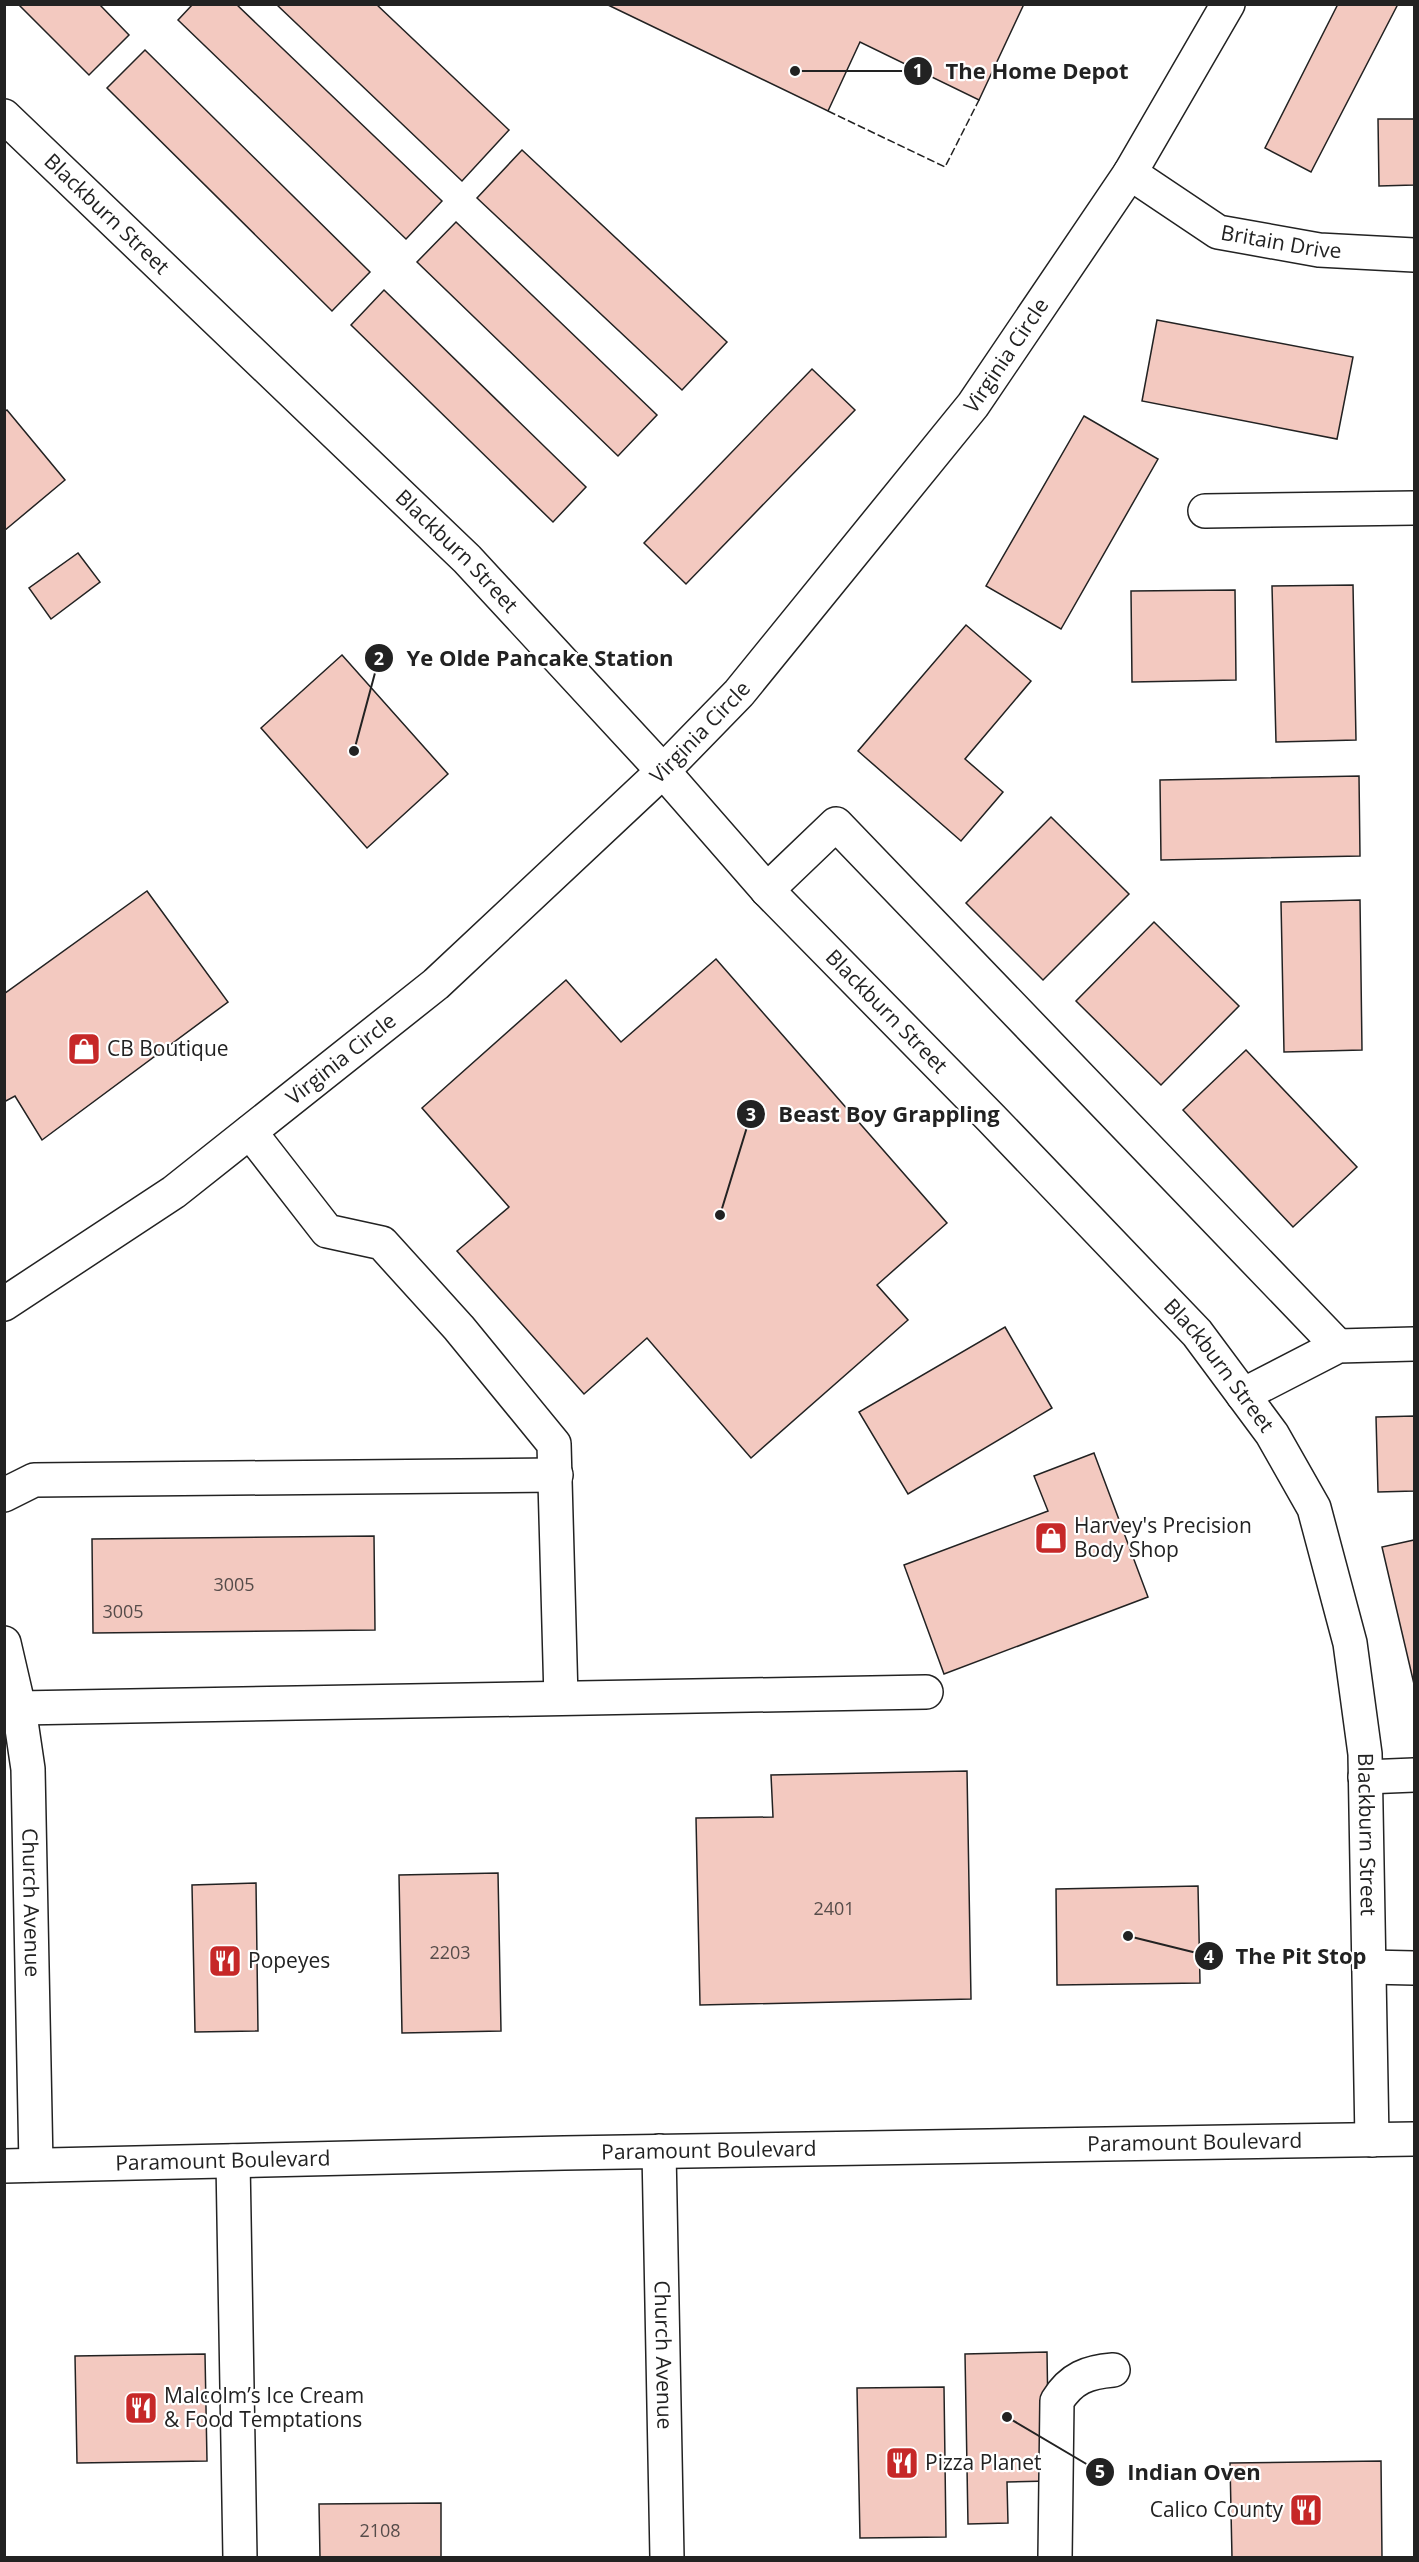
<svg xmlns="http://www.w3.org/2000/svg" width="1419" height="2562" viewBox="0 0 1419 2562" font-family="'Open Sans',sans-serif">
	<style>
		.building { fill: #f3c9c0; stroke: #222; stroke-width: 1.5 }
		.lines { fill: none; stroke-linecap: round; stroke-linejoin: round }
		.minor-casing { stroke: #222; stroke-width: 36 }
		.major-casing { stroke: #222; stroke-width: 36 }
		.minor { stroke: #fff; stroke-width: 33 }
		.major { stroke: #fff; stroke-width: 33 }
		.fence { stroke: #222; stroke-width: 1.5; stroke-dasharray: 8 3; stroke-linecap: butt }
		.labels { text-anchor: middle; stroke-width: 4.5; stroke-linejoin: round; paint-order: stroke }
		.number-label { font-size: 18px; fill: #564c4a }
		.street-label { font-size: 21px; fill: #222; stroke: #fff }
		.poi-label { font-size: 21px; fill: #222; stroke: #fff; text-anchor: start }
		.leader { fill: none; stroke: #222; stroke-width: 2 }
		.callout-dot { fill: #222; stroke: #fff; stroke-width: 2 }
		.mark-label { font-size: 18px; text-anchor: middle; font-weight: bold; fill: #fff }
		.callout-label { font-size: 22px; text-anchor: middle; font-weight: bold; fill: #222; stroke: #fff; stroke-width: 4.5; stroke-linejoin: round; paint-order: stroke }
	</style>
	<rect width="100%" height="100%" fill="#fff"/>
	<g class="building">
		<path d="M18,4H99L129,35L89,75Z"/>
		<path d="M193,4H236L442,201L406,239L178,20Z"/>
		<path d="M276,4H376L509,130L462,181Z"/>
		<path d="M606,4H1024L979,100L860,42L828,111Z"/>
		<path d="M1338,4H1398L1311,172L1265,148Z"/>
		<path d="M145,50L370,272L332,311L107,88Z"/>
		<path d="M1378,119H1414V185L1379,186Z"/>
		<path d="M522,150L727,342L682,390L477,198Z"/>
		<path d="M456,222L657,415L618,456L417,262Z"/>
		<path d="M384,290L586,487L553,522L351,325Z"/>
		<path d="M1157,320L1353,357L1337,439L1142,401Z"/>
		<path d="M812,369L855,410L686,584L644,543Z"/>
		<path d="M7,410L65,480L4,531V412Z"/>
		<path d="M1084,416L1158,459L1061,629L986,586Z"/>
		<path d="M78,553L100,582L51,619L29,588Z"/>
		<path d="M1353,585L1356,740L1276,742L1272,586Z"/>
		<path d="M1235,590L1236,680L1132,682L1131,591Z"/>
		<path d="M966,625L1031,681L965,759L1003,792L961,841L858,751Z"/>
		<path d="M342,655L448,774L367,848L261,728Z"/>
		<path d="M1359,776L1360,856L1161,860L1160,780Z"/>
		<path d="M1051,817L1129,894L1043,980L966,903Z"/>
		<path d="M147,891L228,1002L42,1140L15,1096L4,1102V994Z"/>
		<path d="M1360,900L1362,1050L1284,1052L1281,902Z"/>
		<path d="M1154,922L1239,1006L1161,1085L1076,1001Z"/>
		<path d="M716,959L947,1223L877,1285L908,1320L751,1458L647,1338L584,1394L457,1251L509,1207L422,1108L566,980L621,1042Z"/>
		<path d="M1246,1050L1357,1167L1293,1227L1183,1110Z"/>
		<path d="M1005,1327L1052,1408L908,1494L859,1412Z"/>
		<path d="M1414,1416V1491L1378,1492L1376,1417Z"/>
		<path d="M1094,1453L1148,1597L944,1674L904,1565L1048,1511L1034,1476Z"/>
		<path d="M374,1536L375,1630L93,1633L92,1539Z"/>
		<path d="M1414,1540V1684L1382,1547Z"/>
		<path d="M967,1771L971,1999L700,2005L696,1818L773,1817L771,1775Z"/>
		<path d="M498,1873L501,2031L402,2033L399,1875Z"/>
		<path d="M256,1883L258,2031L195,2032L192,1885Z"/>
		<path d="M1198,1886L1200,1983L1057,1985L1056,1889Z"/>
		<path d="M1047,2352L1049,2481L1007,2482L1008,2523L968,2524L965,2354Z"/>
		<path d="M205,2354L207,2461L77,2463L75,2356Z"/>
		<path d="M944,2387L946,2537L860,2538L857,2388Z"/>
		<path d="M1381,2461L1382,2558H1232L1230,2463Z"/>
		<path d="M441,2503V2558H320L319,2504Z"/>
	</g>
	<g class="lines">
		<g class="minor-casing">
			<g id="minor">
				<path id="s1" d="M4,116L467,559L663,771L767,890L991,1118L1197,1333L1272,1434L1314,1508L1350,1643L1365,1754L1372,2140"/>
				<path id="s2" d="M1130,173L1218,232L1319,250L1414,255"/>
				<path d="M1205,511L1414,508"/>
				<path d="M767,890L836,824L1338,1346"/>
				<path d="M250,1132L327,1231L382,1243L459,1328L554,1444L561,1698"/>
				<path id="s3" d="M4,1304L174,1192L436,984L663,771L739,693L973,405L1130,173L1228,4"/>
				<path d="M1243,1395L1338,1346L1414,1344"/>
				<path d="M4,1495L34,1480L556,1475"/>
				<path id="s4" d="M4,1643L19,1708L28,1769L36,2165"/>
				<path d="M19,1708L926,1692"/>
				<path d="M1365,1777L1414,1775"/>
				<path d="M1369,1967L1414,1968"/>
				<path id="s5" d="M659,2151L667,2558"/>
				<path d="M233,2161L240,2558"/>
				<path d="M1055,2558L1057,2401C1071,2378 1088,2372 1113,2370"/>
			</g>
		</g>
		<g class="major-casing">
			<g id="major">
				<path id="s6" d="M4,2166L564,2153L1414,2139"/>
			</g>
		</g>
		<use href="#minor" class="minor"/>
		<use href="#major" class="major"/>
		<path class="fence" d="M828,111L945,167L979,100"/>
	</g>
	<defs>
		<g id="shop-square" transform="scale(1.725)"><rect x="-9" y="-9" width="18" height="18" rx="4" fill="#c62828" stroke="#fff"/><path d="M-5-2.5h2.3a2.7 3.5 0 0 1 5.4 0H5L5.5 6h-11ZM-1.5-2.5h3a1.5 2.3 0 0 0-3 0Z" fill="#fff"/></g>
		<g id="restaurant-square" transform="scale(1.725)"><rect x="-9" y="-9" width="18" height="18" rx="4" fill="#c62828" stroke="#fff"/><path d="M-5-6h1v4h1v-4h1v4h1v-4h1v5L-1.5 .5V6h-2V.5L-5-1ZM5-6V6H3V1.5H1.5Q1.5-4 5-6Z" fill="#fff"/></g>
	</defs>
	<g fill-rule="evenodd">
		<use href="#shop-square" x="84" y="1049"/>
		<use href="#shop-square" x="1051" y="1538"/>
		<use href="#restaurant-square" x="225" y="1961"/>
		<use href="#restaurant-square" x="141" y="2408"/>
		<use href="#restaurant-square" x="902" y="2463"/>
		<use href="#restaurant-square" x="1306" y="2510"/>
	</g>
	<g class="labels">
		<g class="number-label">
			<text x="234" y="1591">3005</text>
			<text x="123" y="1618">3005</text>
			<text x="834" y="1915">2401</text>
			<text x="450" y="1959">2203</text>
			<text x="380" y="2537">2108</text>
		</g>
		<g class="street-label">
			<text dy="7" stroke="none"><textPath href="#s1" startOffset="142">Blackburn Street</textPath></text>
			<text dy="7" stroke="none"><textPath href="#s2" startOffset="170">Britain Drive</textPath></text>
			<text dy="7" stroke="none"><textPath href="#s3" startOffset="1389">Virginia Circle</textPath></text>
			<text dy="7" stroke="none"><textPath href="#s1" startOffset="628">Blackburn Street</textPath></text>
			<text dy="7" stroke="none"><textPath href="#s3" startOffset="903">Virginia Circle</textPath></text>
			<text dy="7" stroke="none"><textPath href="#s1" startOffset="1258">Blackburn Street</textPath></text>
			<text dy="7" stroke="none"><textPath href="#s3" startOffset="417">Virginia Circle</textPath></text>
			<text dy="7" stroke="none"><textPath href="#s1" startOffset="1744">Blackburn Street</textPath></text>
			<text dy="7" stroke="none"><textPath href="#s1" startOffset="2248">Blackburn Street</textPath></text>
			<text dy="7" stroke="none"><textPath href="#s4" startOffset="262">Church Avenue</textPath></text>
			<text dy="7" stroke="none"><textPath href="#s6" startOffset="1191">Paramount Boulevard</textPath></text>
			<text dy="7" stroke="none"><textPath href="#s6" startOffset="705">Paramount Boulevard</textPath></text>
			<text dy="7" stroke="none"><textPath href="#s6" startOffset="219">Paramount Boulevard</textPath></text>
			<text dy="7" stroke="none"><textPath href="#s5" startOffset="204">Church Avenue</textPath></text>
		</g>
		<g class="poi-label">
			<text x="107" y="1056">CB Boutique</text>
			<text x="1074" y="1533">Harvey's Precision<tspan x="1074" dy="24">Body Shop</tspan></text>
			<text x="248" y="1968">Popeyes</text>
			<text x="164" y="2403">Malcolm’s Ice Cream<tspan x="164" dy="24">&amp; Food Temptations</tspan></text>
			<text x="925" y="2470">Pizza Planet</text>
			<text x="1283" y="2517" text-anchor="end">Calico County</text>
		</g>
	</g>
	<path class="leader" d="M795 71L918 71M354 751L379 658M720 1215L751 1114M1128 1936L1209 1956M1007 2417L1100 2472"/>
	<g class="callout-dot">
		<circle cx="795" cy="71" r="6"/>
		<circle cx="354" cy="751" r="6"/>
		<circle cx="720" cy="1215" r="6"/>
		<circle cx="1128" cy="1936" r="6"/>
		<circle cx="1007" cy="2417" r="6"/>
		<circle cx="918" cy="71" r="15"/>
		<circle cx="379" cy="658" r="15"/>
		<circle cx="751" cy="1114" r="15"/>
		<circle cx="1209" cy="1956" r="15"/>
		<circle cx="1100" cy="2472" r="15"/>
	</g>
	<g class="mark-label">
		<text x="918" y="77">1</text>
		<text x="379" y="665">2</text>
		<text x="751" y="1121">3</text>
		<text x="1209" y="1963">4</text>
		<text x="1100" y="2478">5</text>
	</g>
	<g class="callout-label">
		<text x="1037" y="79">The Home Depot</text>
		<text x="540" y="666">Ye Olde Pancake Station</text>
		<text x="889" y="1122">Beast Boy Grappling</text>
		<text x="1301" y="1964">The Pit Stop</text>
		<text x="1194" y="2480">Indian Oven</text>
	</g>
	<rect width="1419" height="2562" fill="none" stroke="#222222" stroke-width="12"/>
</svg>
